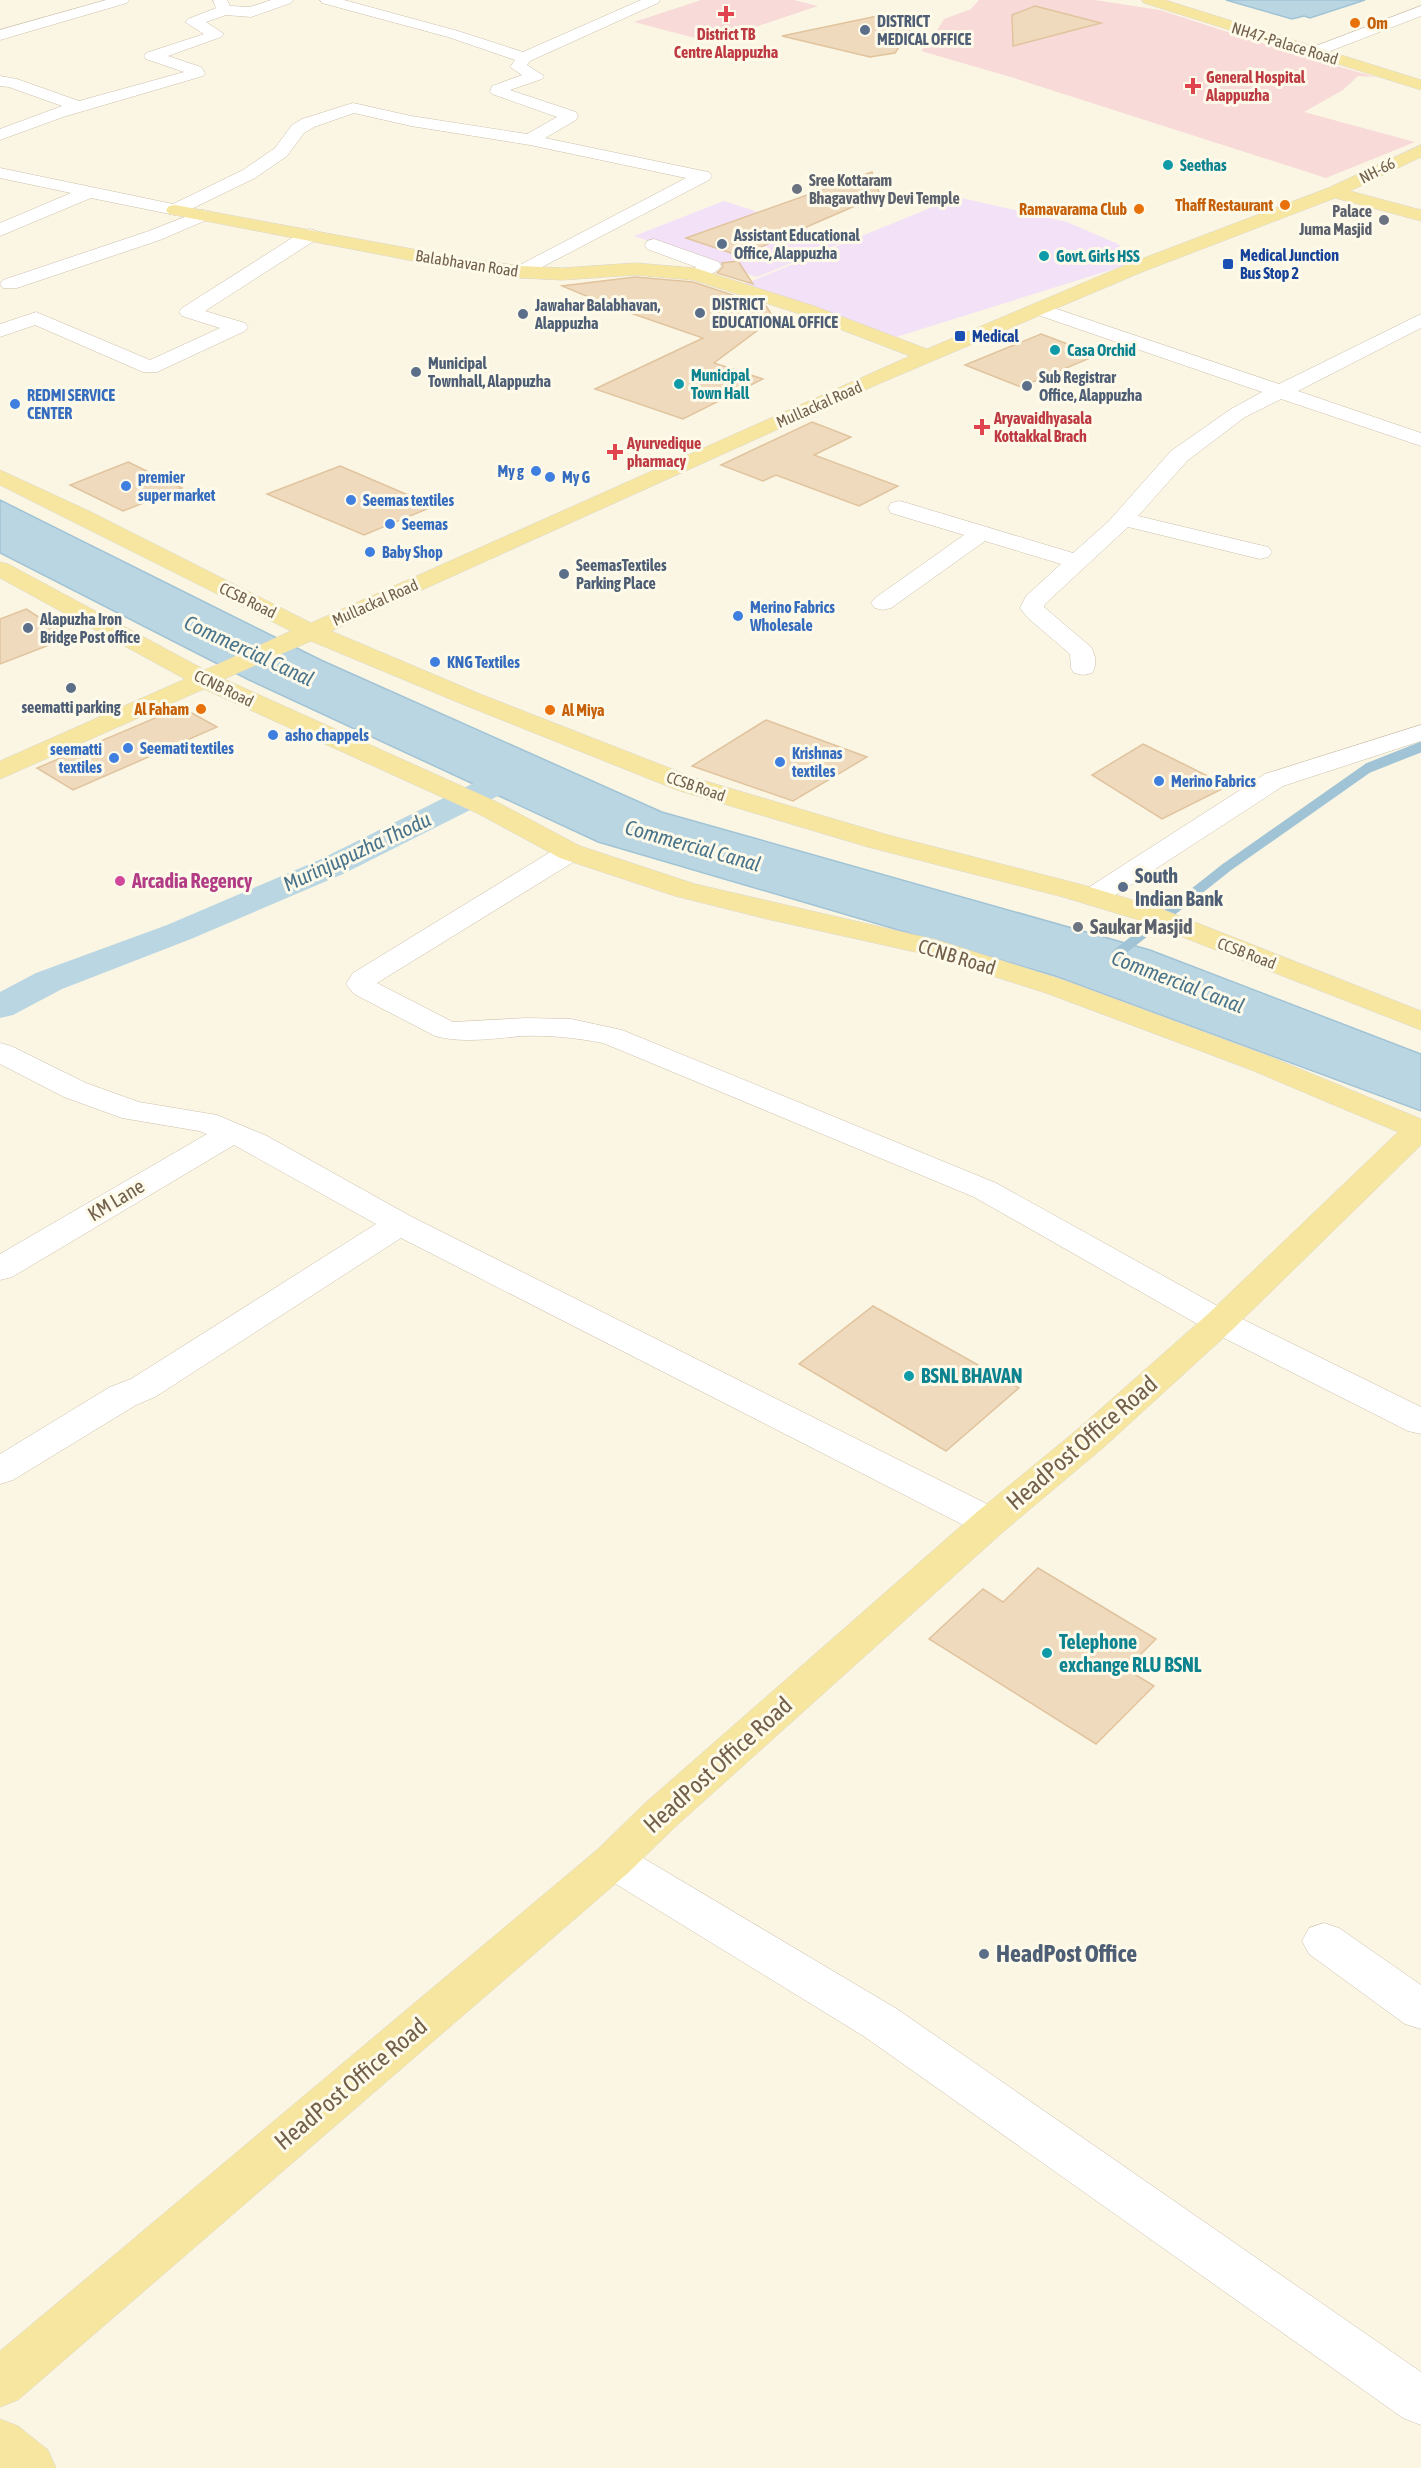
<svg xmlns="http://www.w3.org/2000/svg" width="1421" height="2468" viewBox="0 0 1421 2468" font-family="'Asap Condensed',sans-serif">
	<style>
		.education { fill: #f3e1f7 }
		.medical { fill: #f8dad8 }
		.water { fill: #bad6e3; stroke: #a0c3d5; stroke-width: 1.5 }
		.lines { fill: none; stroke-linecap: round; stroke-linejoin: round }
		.stream { stroke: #a0c3d5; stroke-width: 10 }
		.canal { fill: #bad6e3; fill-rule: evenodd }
		.building { fill: #efdabd; stroke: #e1c49e; stroke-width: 1.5 }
		.minor-casing { stroke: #ccbfab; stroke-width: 1 }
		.major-casing { stroke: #dad6d0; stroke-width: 1 }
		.minor { fill: #fff; fill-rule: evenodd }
		.major { fill: #f6e6a0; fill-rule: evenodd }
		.health-dot { fill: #e0444e; stroke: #fefaea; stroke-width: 2 }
		.food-dot { fill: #e8710a; stroke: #fefaea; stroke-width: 2 }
		.service-dot { fill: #5c6f8a; stroke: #fefaea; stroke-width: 2 }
		.culture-dot { fill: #0f9aa8; stroke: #fefaea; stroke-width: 2 }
		.worship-dot { fill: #6b7280; stroke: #fefaea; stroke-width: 2 }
		.transit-dot { fill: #1a4fb4; stroke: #fefaea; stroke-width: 2 }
		.shop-dot { fill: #3f7fe0; stroke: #fefaea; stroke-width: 2 }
		.hotel-dot { fill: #d1479c; stroke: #fefaea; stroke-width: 2 }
		.labels { text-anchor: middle; stroke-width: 6; stroke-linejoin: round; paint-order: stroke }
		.far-service-label { font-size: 16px; font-weight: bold; fill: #4e5e75; stroke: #fefaea; text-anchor: start }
		.far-food-label { font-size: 16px; font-weight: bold; fill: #c56008; stroke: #fefaea; text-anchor: end }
		.far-health-label { font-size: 16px; font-weight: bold; fill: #be3a42; stroke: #fefaea; text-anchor: start }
		.far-street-label { font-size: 16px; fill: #72604b; stroke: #fefaea }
		.far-culture-label { font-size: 16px; font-weight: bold; fill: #0d838f; stroke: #fefaea; text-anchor: start }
		.far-worship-label { font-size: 16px; font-weight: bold; fill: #5b616d; stroke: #fefaea; text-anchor: start }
		.far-transit-label { font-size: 16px; font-weight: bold; fill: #164399; stroke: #fefaea; text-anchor: start }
		.far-shop-label { font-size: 16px; font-weight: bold; fill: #366cbe; stroke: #fefaea; text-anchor: start }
		.service-label { font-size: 20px; font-weight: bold; fill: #4e5e75; stroke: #fefaea; text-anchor: start }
		.hotel-label { font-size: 20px; font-weight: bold; fill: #b23c85; stroke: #fefaea; text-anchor: start }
		.worship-label { font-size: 20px; font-weight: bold; fill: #5b616d; stroke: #fefaea; text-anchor: start }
		.street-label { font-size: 20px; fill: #72604b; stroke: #fefaea }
		.culture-label { font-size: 20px; font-weight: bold; fill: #0d838f; stroke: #fefaea; text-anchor: start }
		.water-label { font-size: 21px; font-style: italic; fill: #49748b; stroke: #fefaea }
		.near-street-label { font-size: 24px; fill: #72604b; stroke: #fefaea }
		.near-service-label { font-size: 24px; font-weight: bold; fill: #4e5e75; stroke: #fefaea; text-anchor: start }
	</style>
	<rect width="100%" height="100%" fill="#fbf6e4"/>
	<g class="education">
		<path d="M957,197L1067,222L1118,244L1133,263L896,337L742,285Z"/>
		<path d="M724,201L846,241L757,277L634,236Z"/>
	</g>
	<g class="medical">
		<path d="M701,0H794L818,6L710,42L634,22Z"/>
		<path d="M979,0H1095L1160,10L1315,60L1376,77L1358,76L1343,90L1304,112L1415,142L1326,178L1014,78L921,51L935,34L944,19L971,9Z"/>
	</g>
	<g class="water">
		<path d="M1226,0H1365L1310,18L1304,16L1292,19Z"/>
		<path d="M0,500L321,660L662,812L1150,950L1421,1054V1111L1055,976L598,842L249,680L0,553Z"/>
	</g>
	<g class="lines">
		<path class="stream" d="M1117,954L1227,867L1368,768L1421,747"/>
		<path class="canal" d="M513,766L524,769L529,776L524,783L343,874L191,939L62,989L13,1015L0,1018V992L36,973L167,925L319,860L502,769Z"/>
	</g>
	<g class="building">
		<path d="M1035,6L1101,23L1013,46L1012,15Z"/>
		<path d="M882,15L916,21L895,53L870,57L782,36Z"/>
		<path d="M872,172L880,195L740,256L686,238Z"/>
		<path d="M738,261L753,284L717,273L723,267L722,263Z"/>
		<path d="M635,277L693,282L766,306L774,318L714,363L763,379L683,419L595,389L703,338L613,307L562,286Z"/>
		<path d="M1041,334L1097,355L1021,387L965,365Z"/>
		<path d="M812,422L851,437L814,455L898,486L859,506L776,475L763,481L721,465Z"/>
		<path d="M128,462L182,488L123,511L70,485Z"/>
		<path d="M340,466L434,506L364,535L267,494Z"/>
		<path d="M26,609L70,637L0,664V619Z"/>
		<path d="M181,707L217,727L73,790L37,768Z"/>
		<path d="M766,720L867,757L793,801L692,766Z"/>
		<path d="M1143,744L1228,786L1162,819L1092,775Z"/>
		<path d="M873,1306L1019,1388L946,1451L799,1364Z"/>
		<path d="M1038,1568L1156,1639L1126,1669L1154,1686L1096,1744L929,1639L983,1589L1003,1602Z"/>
	</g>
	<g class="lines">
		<g class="minor-casing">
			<g id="minor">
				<path d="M106,0H129L127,3L0,40V30Z"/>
				<path d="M213,0H227L230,6L250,7L271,0H293L291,3L251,17L226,15L206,22L224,34L221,37L168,56L201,67L205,73L203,76L63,117L0,140V129L62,106L9,87L0,86V76L17,79L79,101L184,72L146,59L144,56L146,53L204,34L185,22L188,19L216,8Z"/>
				<path d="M320,0H344L458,31L523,52L641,0H660L658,3L530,61L527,65L544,76L542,79L510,90L576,112L578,116L576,120L545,138L703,171L709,172L712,176L709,180L521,278L514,276L512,272L514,268L686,178L530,145L411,126L354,113L314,127L304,133L287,156L255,178L181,214L175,215L91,198L0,236V223L71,193L0,178V168L173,204L243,170L275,148L292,125L302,119L353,103L411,116L527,134L557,117L492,94L490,91L492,86L522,75L510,67L515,60L448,37L322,3Z"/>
				<path d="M1421,6V16L1320,55H1308L1306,52L1308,49Z"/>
				<path d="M203,210L209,211L212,215L209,219L160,240L17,288H3L0,284L3,280L146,232Z"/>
				<path d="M310,229L317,231L319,235L317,239L205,311L245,323L248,327L245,331L157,372H143L35,325L0,337V324L36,312L150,360L220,328L182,316L179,312L182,308L303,231Z"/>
				<path d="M654,239L719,262L721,266C715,275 699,281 688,278L686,274L696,267L647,249L645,245L647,241Z"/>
				<path d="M1039,303L1279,384L1421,314V328L1298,391L1421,433V446L1281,399L1245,417L1187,461L1138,516L1268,547L1272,552L1268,557L1260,559L1128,527L1045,604L1044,607L1091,647C1096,655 1097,666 1092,673L1083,675L1074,673L1071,668L1070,654L1028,618L1020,608L1026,596L1061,564L985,541L891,608L883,610L875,608L871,603L875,598L964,535L891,513L888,508L891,503L899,501L907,503L1073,553L1109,521L1171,451L1231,409L1262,392L1032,313L1029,309L1032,305Z"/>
				<path d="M1421,725V741L1283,786L1103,903L1093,905L1083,903L1079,897L1083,891L1265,774Z"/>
				<path d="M570,844L580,846L584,852L580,858L377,983L453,1022L526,1018L571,1019L622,1030L996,1183L1232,1314L1421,1407V1434L1408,1431L1208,1330L974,1197L603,1043C576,1038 551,1035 524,1036C494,1038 465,1044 435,1036L354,994L346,984L353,973L560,846Z"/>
				<path d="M0,1043L11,1046L86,1083L139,1102L217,1115L267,1136L412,1217L1003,1512L1009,1522L1003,1532L990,1535L977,1532L401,1238L155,1397L136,1405L13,1480L0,1484V1454L110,1387L131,1379L376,1224L234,1145L12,1277L0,1280V1254L207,1134L199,1131L122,1118L64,1097L0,1064Z"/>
				<path d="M613,1844L628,1849L897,2009L1421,2372V2425L1403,2418L865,2037L598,1873L592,1861L598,1849Z"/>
				<path d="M1324,1923L1339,1928L1421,1985V2029L1405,2024L1309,1954L1302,1941L1309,1928Z"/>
			</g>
		</g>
		<g class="major-casing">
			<g id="major">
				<path d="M1142,0H1165L1421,80V90L1144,3Z"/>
				<path d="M1421,145V157L1350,191L1421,210V221L1335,198L1142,272L876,385L331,631L480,694L695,778L888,835L1083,885L1159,908L1421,1011V1030L1139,920L1063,897L868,847L677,790L462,704L311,641L224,679L497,802L580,846L695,884L937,940L1066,981L1271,1057L1421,1119V1145L1232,1330L1104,1447L1003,1532L674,1828L628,1873L18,2400L0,2407V2351L598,1849L644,1804L977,1512L1078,1429L1208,1314L1398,1132L1249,1069L1046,993L920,953L767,919L675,896L560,858L479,814L204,689L0,779V761L185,679L0,578V562L8,564L205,670L291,631L0,485V470L89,511L311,623L910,356L800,314L693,280L635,275L562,280L521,278L450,268L169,214L166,210L169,206L175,205L450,256L521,266L562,268L635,263L695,268L814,306L927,349L1128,264L1328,188Z"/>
				<path d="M0,2419L18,2426L48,2450L56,2468H0Z"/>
			</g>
		</g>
		<use href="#minor" class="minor"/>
		<use href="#major" class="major"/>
	</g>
	<g class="health-dot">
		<path d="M723 5h6v6h6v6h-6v6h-6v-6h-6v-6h6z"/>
		<path d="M1190 77h6v6h6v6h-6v6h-6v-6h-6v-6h6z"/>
		<path d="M979 418h6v6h6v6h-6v6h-6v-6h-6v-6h6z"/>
		<path d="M612 443h6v6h6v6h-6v6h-6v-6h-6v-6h6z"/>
	</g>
	<g class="food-dot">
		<circle cx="1355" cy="23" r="6"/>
		<circle cx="1285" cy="205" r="6"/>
		<circle cx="1139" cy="209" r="6"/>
		<circle cx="201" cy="709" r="6"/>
		<circle cx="550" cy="710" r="6"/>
	</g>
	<g class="service-dot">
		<circle cx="865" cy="30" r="6"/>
		<circle cx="722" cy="244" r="6"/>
		<circle cx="700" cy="313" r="6"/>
		<circle cx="523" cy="314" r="6"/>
		<circle cx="416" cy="372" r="6"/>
		<circle cx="1027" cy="386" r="6"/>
		<circle cx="564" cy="574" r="6"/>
		<circle cx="28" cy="628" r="6"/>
		<circle cx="71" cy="688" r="6"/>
		<circle cx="1123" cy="887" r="6"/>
		<circle cx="984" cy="1954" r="6"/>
	</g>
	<g class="culture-dot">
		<circle cx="1168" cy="165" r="6"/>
		<circle cx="1044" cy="256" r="6"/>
		<circle cx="1055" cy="350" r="6"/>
		<circle cx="679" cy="384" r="6"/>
		<circle cx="909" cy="1376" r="6"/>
		<circle cx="1047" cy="1653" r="6"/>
	</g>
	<g class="worship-dot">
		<circle cx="797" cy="189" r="6"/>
		<circle cx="1384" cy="220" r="6"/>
		<circle cx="1078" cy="927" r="6"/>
	</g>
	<g class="transit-dot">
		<rect x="1222" y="258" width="12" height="12" rx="3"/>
		<rect x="954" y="330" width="12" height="12" rx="3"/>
	</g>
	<g class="shop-dot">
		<circle cx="15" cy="404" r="6"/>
		<circle cx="536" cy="471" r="6"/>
		<circle cx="550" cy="477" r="6"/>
		<circle cx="126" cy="486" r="6"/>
		<circle cx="351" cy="500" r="6"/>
		<circle cx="390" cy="524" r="6"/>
		<circle cx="370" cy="552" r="6"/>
		<circle cx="738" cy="616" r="6"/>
		<circle cx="435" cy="662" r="6"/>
		<circle cx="273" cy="735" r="6"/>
		<circle cx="128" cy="748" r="6"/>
		<circle cx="114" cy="758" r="6"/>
		<circle cx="780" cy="762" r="6"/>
		<circle cx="1159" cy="781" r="6"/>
	</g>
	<circle class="hotel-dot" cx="120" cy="881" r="6"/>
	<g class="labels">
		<g class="far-service-label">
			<text x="877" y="27">DISTRICT<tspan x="877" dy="18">MEDICAL OFFICE</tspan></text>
			<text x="734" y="241">Assistant Educational<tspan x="734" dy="18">Office, Alappuzha</tspan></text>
			<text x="712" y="310">DISTRICT<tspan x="712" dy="18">EDUCATIONAL OFFICE</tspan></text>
			<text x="535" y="311">Jawahar Balabhavan,<tspan x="535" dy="18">Alappuzha</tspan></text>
			<text x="428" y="369">Municipal<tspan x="428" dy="18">Townhall, Alappuzha</tspan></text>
			<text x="1039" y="383">Sub Registrar<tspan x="1039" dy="18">Office, Alappuzha</tspan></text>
			<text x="576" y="571">SeemasTextiles<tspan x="576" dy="18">Parking Place</tspan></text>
			<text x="40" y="625">Alapuzha Iron<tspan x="40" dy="18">Bridge Post office</tspan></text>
			<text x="71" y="713" text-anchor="middle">seematti parking</text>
		</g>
		<g class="far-food-label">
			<text x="1367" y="29" text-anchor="start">Om</text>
			<text x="1273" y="211">Thaff Restaurant</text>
			<text x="1127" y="215">Ramavarama Club</text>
			<text x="189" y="715">Al Faham</text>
			<text x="562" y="716" text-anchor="start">Al Miya</text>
		</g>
		<g class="far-health-label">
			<text x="726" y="40" text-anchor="middle">District TB<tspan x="726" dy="18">Centre Alappuzha</tspan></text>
			<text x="1206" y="83">General Hospital<tspan x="1206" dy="18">Alappuzha</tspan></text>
			<text x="994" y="424">Aryavaidhyasala<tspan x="994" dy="18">Kottakkal Brach</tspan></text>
			<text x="627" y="449">Ayurvedique<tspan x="627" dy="18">pharmacy</tspan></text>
		</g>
		<g class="far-street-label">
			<text transform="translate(1285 43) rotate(17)" y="6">NH47-Palace Road</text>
			<text transform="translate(1377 170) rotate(-27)" y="6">NH-66</text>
			<text transform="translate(467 263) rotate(9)" y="6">Balabhavan Road</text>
			<text transform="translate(819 404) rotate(-24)" y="6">Mullackal Road</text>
			<text transform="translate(248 600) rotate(26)" y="6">CCSB Road</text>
			<text transform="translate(375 602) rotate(-24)" y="6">Mullackal Road</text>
			<text transform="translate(224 688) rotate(26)" y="6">CCNB Road</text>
			<text transform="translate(696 786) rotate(19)" y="6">CCSB Road</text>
			<text transform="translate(1247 953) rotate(21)" y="6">CCSB Road</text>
		</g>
		<g class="far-culture-label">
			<text x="1180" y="171">Seethas</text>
			<text x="1056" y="262">Govt. Girls HSS</text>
			<text x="1067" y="356">Casa Orchid</text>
			<text x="691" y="381">Municipal<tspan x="691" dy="18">Town Hall</tspan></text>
		</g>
		<g class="far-worship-label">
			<text x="809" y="186">Sree Kottaram<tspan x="809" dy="18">Bhagavathvy Devi Temple</tspan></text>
			<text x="1372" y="217" text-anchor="end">Palace<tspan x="1372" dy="18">Juma Masjid</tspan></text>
		</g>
		<g class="far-transit-label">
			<text x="1240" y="261">Medical Junction<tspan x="1240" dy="18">Bus Stop 2</tspan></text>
			<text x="972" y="342">Medical</text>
		</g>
		<g class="far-shop-label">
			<text x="27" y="401">REDMI SERVICE<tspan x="27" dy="18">CENTER</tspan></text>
			<text x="524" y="477" text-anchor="end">My g</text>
			<text x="138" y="483">premier<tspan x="138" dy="18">super market</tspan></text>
			<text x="562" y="483">My G</text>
			<text x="363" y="506">Seemas textiles</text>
			<text x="402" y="530">Seemas</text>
			<text x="382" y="558">Baby Shop</text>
			<text x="750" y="613">Merino Fabrics<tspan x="750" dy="18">Wholesale</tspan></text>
			<text x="447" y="668">KNG Textiles</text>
			<text x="285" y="741">asho chappels</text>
			<text x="140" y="754">Seemati textiles</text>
			<text x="102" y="755" text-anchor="end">seematti<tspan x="102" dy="18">textiles</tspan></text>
			<text x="792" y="759">Krishnas<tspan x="792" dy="18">textiles</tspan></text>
			<text x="1171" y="787">Merino Fabrics</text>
		</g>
		<g class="service-label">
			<text x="1135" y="883">South<tspan x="1135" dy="23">Indian Bank</tspan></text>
		</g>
		<g class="hotel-label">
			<text x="132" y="888">Arcadia Regency</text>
		</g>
		<g class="worship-label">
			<text x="1090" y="934">Saukar Masjid</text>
		</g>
		<g class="street-label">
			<text transform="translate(957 957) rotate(17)" y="7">CCNB Road</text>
			<text transform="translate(116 1200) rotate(-31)" y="7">KM Lane</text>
		</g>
		<g class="culture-label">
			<text x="921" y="1383">BSNL BHAVAN</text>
			<text x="1059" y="1649">Telephone<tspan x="1059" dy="23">exchange RLU BSNL</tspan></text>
		</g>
		<g class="water-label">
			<text transform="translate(249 651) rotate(25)" y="7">Commercial Canal</text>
			<text transform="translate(693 846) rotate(16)" y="7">Commercial Canal</text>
			<text transform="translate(357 852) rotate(-25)" y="7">Murinjupuzha Thodu</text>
			<text transform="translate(1178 982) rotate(21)" y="7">Commercial Canal</text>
		</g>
		<g class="near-street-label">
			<text transform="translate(1082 1443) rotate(-41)" y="8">HeadPost Office Road</text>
			<text transform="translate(718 1765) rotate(-42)" y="8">HeadPost Office Road</text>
			<text transform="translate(351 2084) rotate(-40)" y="8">HeadPost Office Road</text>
		</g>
		<g class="near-service-label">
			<text x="996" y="1962">HeadPost Office</text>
		</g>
	</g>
</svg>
